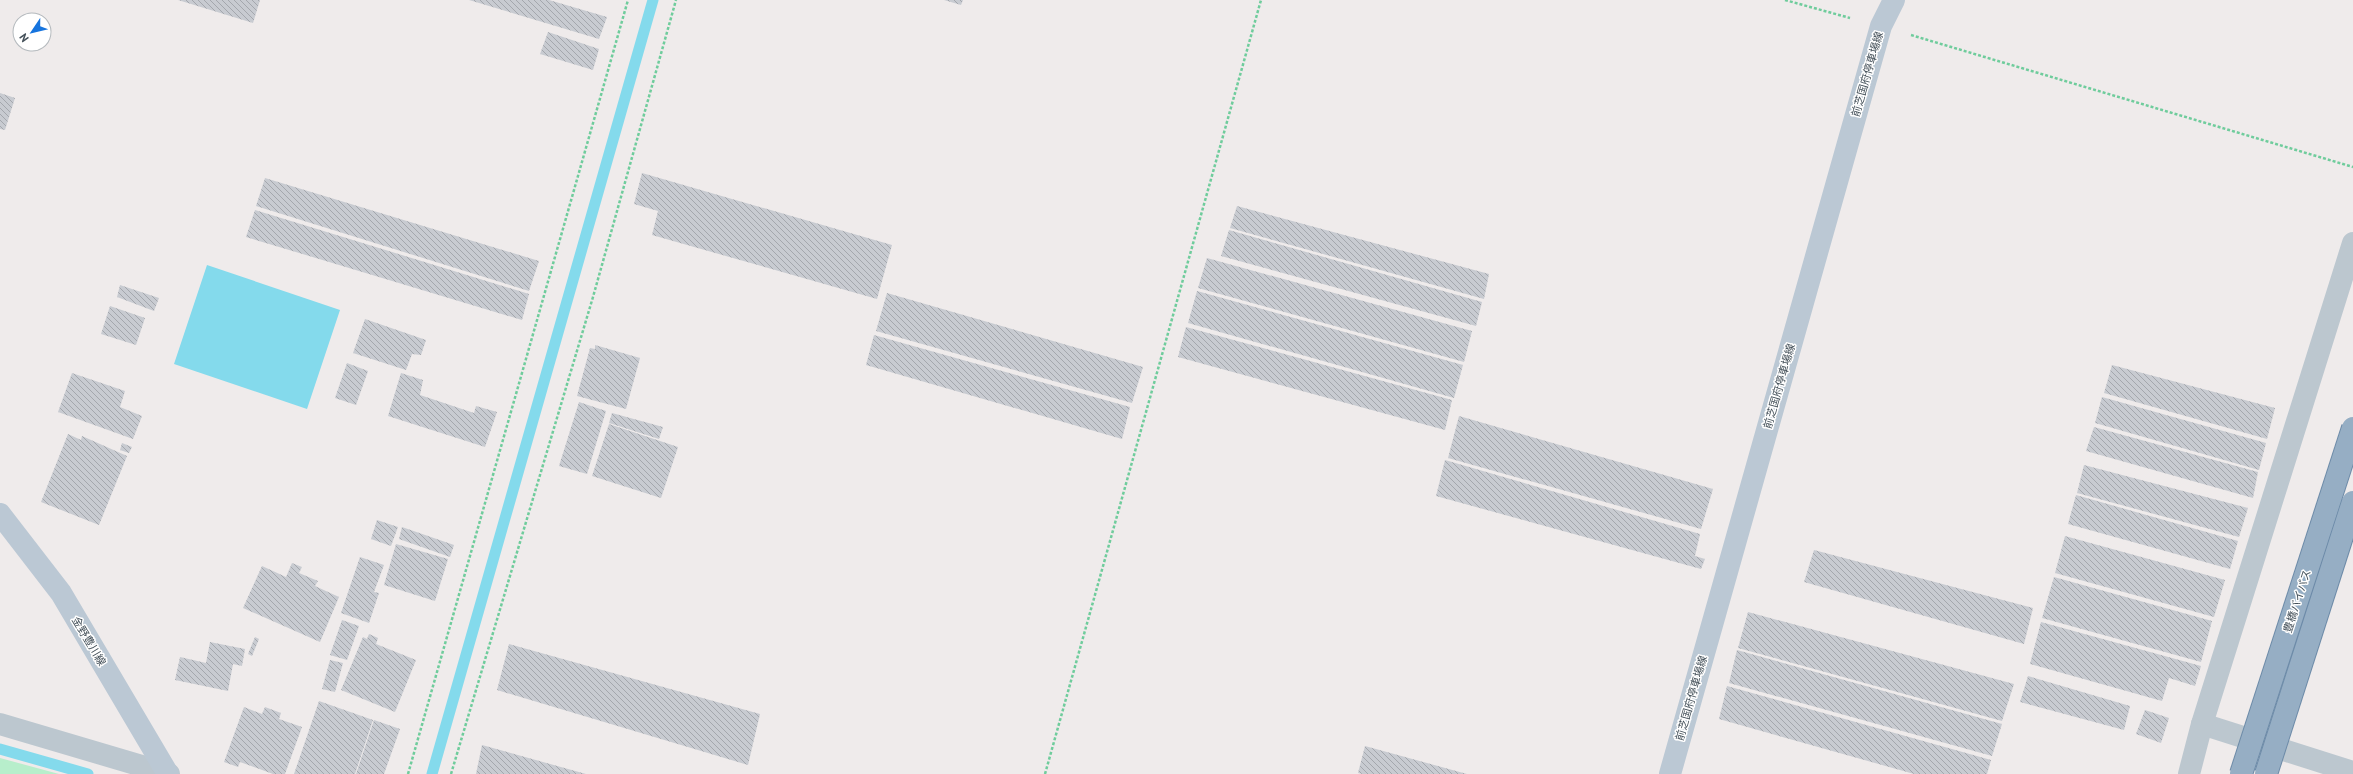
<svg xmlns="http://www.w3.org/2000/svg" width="2353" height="774" viewBox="0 0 2353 774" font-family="'PT Sans','Noto Sans JP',sans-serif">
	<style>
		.green { fill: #b7eecb }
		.water { fill: #84daec }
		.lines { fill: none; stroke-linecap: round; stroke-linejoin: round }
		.stream { stroke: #84daec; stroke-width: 11 }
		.building { fill: url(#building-back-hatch) }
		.path { stroke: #6fcc9c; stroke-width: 2.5; stroke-dasharray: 3 2; stroke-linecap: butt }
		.minor { stroke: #bcc7cf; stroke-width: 22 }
		.secondary { stroke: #bbc8d4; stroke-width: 22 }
		.trunk-bridge-casing { stroke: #6d8ba8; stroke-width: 24; stroke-linecap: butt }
		.trunk-bridge { stroke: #96aec4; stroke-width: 22 }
		.labels { text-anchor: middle; stroke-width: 3; stroke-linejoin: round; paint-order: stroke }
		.street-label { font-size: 11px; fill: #445059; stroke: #fff }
	</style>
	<defs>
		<pattern id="building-back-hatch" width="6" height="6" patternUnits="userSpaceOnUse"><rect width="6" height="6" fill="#c8cbd1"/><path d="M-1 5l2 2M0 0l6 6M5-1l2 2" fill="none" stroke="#a4a7ad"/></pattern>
	</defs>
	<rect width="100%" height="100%" fill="#efebeb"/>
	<path class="green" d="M0,758L59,774H0Z"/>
	<path class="water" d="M207,265L340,310L307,409L174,364Z"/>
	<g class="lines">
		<g class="stream">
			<path d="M0,749L88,774"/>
			<path d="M432,774L653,0"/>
		</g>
	</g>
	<g class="building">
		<path d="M178,0H260L253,23Z"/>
		<path d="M469,0H549L607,17L599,39Z"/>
		<path d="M944,0H963L961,5Z"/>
		<path d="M548,32L599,49L593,70L540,54Z"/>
		<path d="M0,93L15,98L5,130L0,129Z"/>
		<path d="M642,173L892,245L877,299L652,235L658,211L634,204Z"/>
		<path d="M265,178L539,261L529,291L256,206Z"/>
		<path d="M1237,206L1489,274L1484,299L1230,228Z"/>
		<path d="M255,210L529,294L522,320L246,237Z"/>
		<path d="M1229,230L1482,302L1476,326L1221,256Z"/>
		<path d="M1207,258L1472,331L1464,362L1198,288Z"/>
		<path d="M120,285L159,298L154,311L117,297Z"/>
		<path d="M1197,291L1463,365L1454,398L1188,323Z"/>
		<path d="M887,293L1143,367L1132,403L876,331Z"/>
		<path d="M110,306L145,318L136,345L101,334Z"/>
		<path d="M365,319L426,340L421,355L412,354L406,370L353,353Z"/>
		<path d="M1186,327L1452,400L1445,430L1178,357Z"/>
		<path d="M874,335L1130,407L1122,439L866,365Z"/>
		<path d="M595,345L640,358L626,409L577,396L590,348L595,349Z"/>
		<path d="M347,363L368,371L356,405L335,398Z"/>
		<path d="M2112,365L2275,408L2267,439L2104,393Z"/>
		<path d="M72,373L125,391L120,407L142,416L133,439L58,412Z"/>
		<path d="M401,373L423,380L420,395L474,413L476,406L497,412L485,447L388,416Z"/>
		<path d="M2102,397L2266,443L2259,470L2095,423Z"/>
		<path d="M579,402L606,411L587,474L559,466Z"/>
		<path d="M612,413L663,427L659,439L609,423Z"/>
		<path d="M1459,416L1713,489L1701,529L1448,458Z"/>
		<path d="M609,424L678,447L661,498L592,476Z"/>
		<path d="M2094,427L2258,472L2253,498L2086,451Z"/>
		<path d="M68,434L81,440L82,436L127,456L99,525L41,502Z"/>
		<path d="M122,443L132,447L129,453L120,450Z"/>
		<path d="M1445,460L1700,534L1695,556L1705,559L1701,569L1436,496Z"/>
		<path d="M2084,465L2248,508L2239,537L2077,493Z"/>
		<path d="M2076,495L2238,541L2230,569L2068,524Z"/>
		<path d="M377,520L398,527L391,546L371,539Z"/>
		<path d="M402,527L454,545L450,557L399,539Z"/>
		<path d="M2065,536L2225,580L2214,617L2055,573Z"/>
		<path d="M396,544L448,559L435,601L384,585Z"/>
		<path d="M1814,550L2033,608L2024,644L1804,582Z"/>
		<path d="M360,557L384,565L374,592L379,593L369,623L341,613Z"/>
		<path d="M292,563L302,567L299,573L318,581L315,586L339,597L320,642L243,608L262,566L286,577Z"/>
		<path d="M2054,577L2212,621L2201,662L2042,618Z"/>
		<path d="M1748,612L2014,684L2002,721L1738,648Z"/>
		<path d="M342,620L359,626L347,660L330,655Z"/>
		<path d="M2041,622L2201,666L2195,686L2169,678L2162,701L2030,664Z"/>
		<path d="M369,634L378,638L376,644L416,660L395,712L341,690L363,637L367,639Z"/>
		<path d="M255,637L259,639L252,656L248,654Z"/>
		<path d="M210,642L245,649L242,666L233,664L228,691L175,680L180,657L206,663Z"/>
		<path d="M509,644L760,714L748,765L497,690Z"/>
		<path d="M1737,650L2002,724L1992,756L1729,683Z"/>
		<path d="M330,660L343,663L335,692L322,689Z"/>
		<path d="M2028,676L2130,706L2124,730L2020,702Z"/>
		<path d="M1727,686L1991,760L1987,774H1914L1719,719Z"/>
		<path d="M319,701L373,720L355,774H294Z"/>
		<path d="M244,707L262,714L265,707L281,713L279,719L302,727L285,774H273L240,762L238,767L224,762Z"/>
		<path d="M2145,710L2169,718L2161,743L2136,734Z"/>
		<path d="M374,720L400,729L384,774H356Z"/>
		<path d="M482,745L586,774H476Z"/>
		<path d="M1365,746L1467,774H1362L1358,773Z"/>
	</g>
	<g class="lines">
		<g class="path">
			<path d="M1785,0L1850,18"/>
			<path d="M1911,35L2353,167"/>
			<path d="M408,774L628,0"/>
			<path d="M451,774L593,297L676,0"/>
			<path d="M1045,774L1261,0"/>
		</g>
		<g class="minor">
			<path d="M0,724L169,774"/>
			<path d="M2202,724L2353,772"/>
			<path d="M2189,774L2202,724L2353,243"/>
		</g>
		<g class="secondary">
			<path d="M0,514L61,593L168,774"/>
			<path d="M1670,774L1881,26L1894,0"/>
		</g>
		<g class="trunk-bridge-casing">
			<g id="trunk-bridge">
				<path d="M2241,774L2353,428"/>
				<path d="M2266,774L2353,502"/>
			</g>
		</g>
		<use href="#trunk-bridge" class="trunk-bridge"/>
	</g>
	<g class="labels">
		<g class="street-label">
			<text transform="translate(1867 74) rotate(-74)" y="4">前芝国府停車場線</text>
			<text transform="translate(1779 386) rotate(-74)" y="4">前芝国府停車場線</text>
			<text transform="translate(2297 601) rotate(-72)" y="4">豊橋バイパス</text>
			<text transform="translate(89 641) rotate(59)" y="4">金野豊川線</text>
			<text transform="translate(1691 698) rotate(-74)" y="4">前芝国府停車場線</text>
		</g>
	</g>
	<g transform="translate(32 32) rotate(235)"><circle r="19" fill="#ffffff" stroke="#b4b9bd"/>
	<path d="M0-3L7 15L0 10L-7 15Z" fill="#1674de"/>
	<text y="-6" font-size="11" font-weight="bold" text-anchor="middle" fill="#445059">N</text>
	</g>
</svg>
